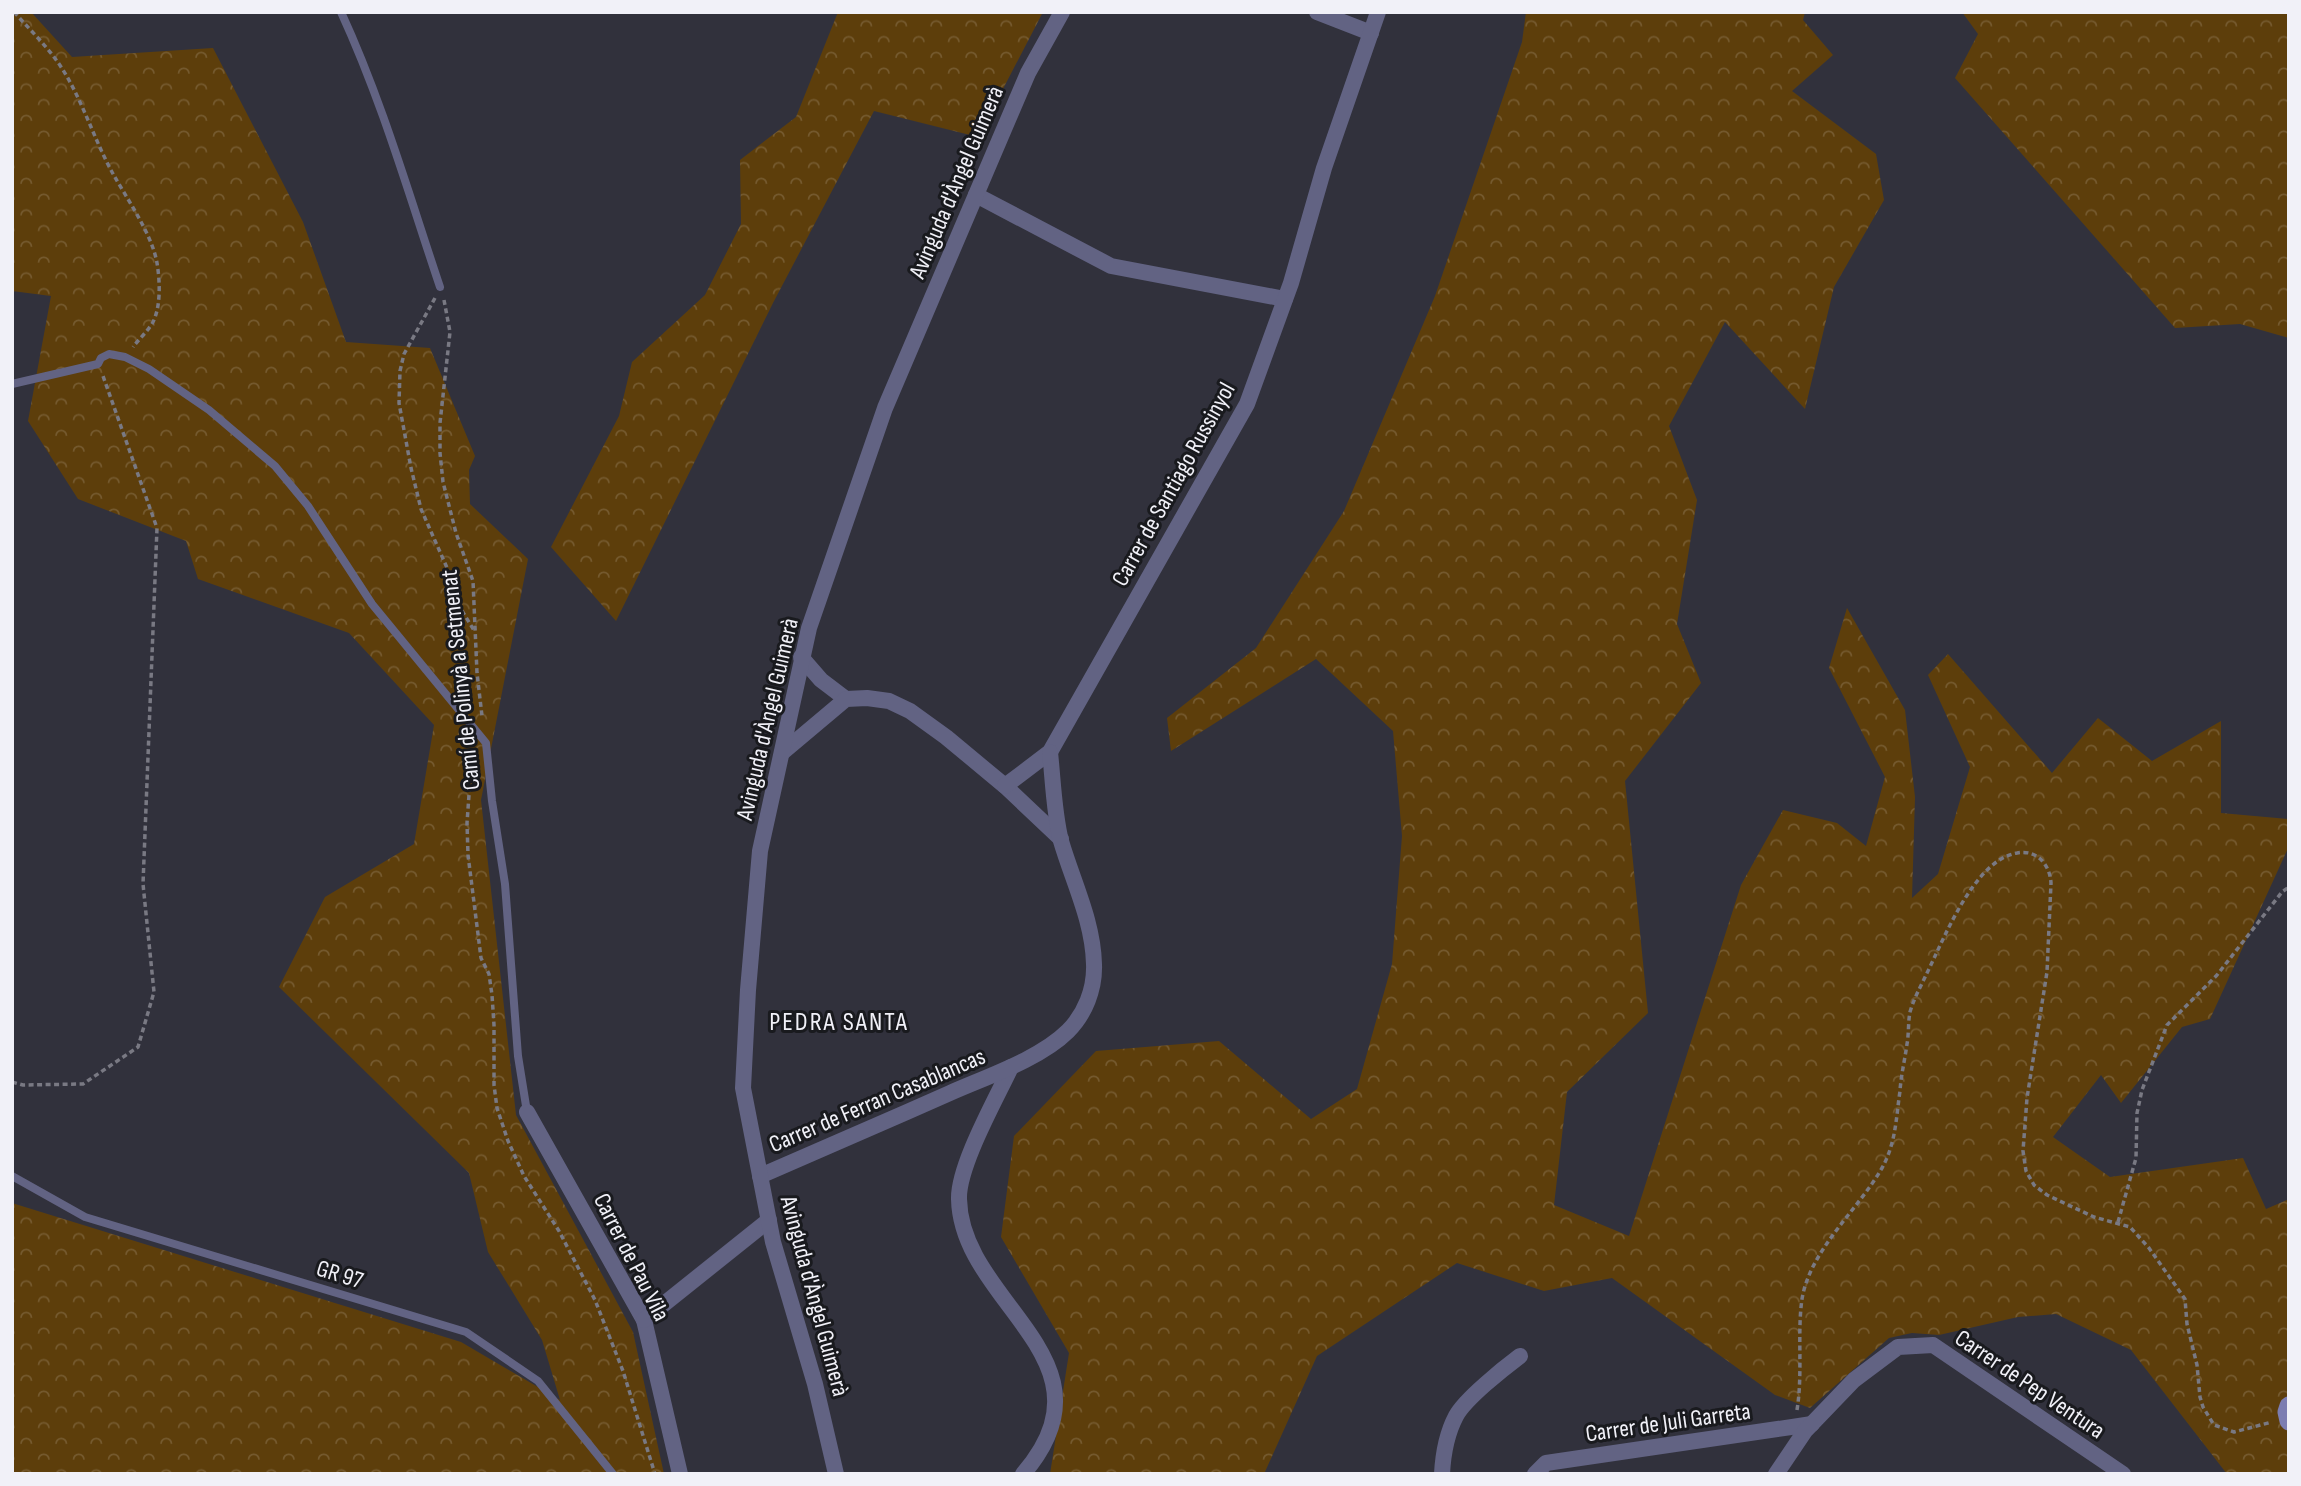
<svg xmlns="http://www.w3.org/2000/svg" width="2301" height="1486" viewBox="0 0 2301 1486" font-family="'Sofia Sans Condensed',sans-serif">
	<style>
		.forest { fill: url(#forest-crowns) }
		.lines { fill: none; stroke-linecap: round; stroke-linejoin: round }
		.path { stroke: #797983; stroke-width: 3.5; stroke-dasharray: 5 3.5; stroke-linecap: butt }
		.service { stroke: #626383; stroke-width: 8 }
		.minor { stroke: #626383; stroke-width: 16 }
		.secondary { stroke: #7c7db1; stroke-width: 19 }
		.labels { text-anchor: middle; stroke-width: 6; stroke-linejoin: round; paint-order: stroke }
		.street-label { font-size: 24px; fill: #f1f1f8; stroke: #191a1e }
		.neighbourhood-label { font-size: 26px; letter-spacing: 2px; fill: #f1f1f8; stroke: #191a1e }
	</style>
	<defs>
		<pattern id="forest-crowns" width="20" height="18" patternUnits="userSpaceOnUse" patternTransform="scale(1.75)"><rect width="20" height="18" fill="#5d3e0b"/><path d="M2 6a3 3 0 1 1 6 0M12 15a3 3 0 1 1 6 0" fill="none" stroke="#755a2f"/></pattern>
	</defs>
	<rect width="100%" height="100%" fill="#31313c"/>
	<g class="forest">
		<path d="M12,12H31L72,57L213,48L303,222L346,342L430,348L475,456L469,470L470,504L528,559L481,800L516,1115L633,1332L664,1474H12V1203L461,1342L560,1400L542,1340L488,1252L469,1173L279,987L325,897L414,844L434,725L349,633L198,579L186,541L78,499L28,421L51,296L12,291Z"/>
		<path d="M838,12H1043L978,137L874,111L773,303L616,621L551,547L619,416L632,362L705,295L741,224L740,160L796,117Z"/>
		<path d="M1526,12H1805L1803,20L1833,55L1792,91L1876,154L1884,200L1834,287L1805,409L1725,322L1669,426L1697,500L1677,624L1701,683L1625,781L1648,1013L1567,1092L1554,1205L1629,1236L1741,885L1783,810L1837,823L1866,846L1885,777L1829,668L1847,608L1905,710L1915,797L1912,898L1938,874L1970,767L1928,675L1948,654L2052,773L2098,718L2152,761L2221,721V813L2289,819V846L2210,1019L2182,1027L2121,1103L2101,1075L2053,1137L2110,1177L2243,1158L2266,1209L2289,1199V1474H2227L2131,1350L2056,1314L2018,1317L1939,1335L1912,1333L1889,1338L1810,1408L1775,1395L1612,1278L1544,1291L1457,1263L1317,1356L1264,1474H1050L1069,1353L1001,1237L1014,1136L1096,1051L1219,1041L1311,1119L1357,1089L1392,964L1402,836L1393,731L1316,659L1171,751L1167,718L1256,648L1344,511L1435,296L1522,42Z"/>
		<path d="M1962,12H2289V338L2240,324L2175,328L1955,78L1978,34Z"/>
	</g>
	<g class="lines">
		<g class="path">
			<path d="M14,12C31,31 50,49 63,70C83,102 94,139 112,172C127,199 152,234 157,263C160,281 161,306 153,322C148,331 139,339 133,347"/>
			<path d="M435,298L404,354L400,371L399,403L411,468L421,509L452,579L461,609L475,632"/>
			<path d="M444,300L450,332L440,423V453L443,482L456,533L473,581L477,673L482,716"/>
			<path d="M474,762L471,767L467,823L468,855L481,958L489,974L492,995L494,1025V1085L497,1108L508,1141L524,1176L559,1231L595,1300L623,1371L655,1474"/>
			<path d="M12,1082L23,1085L83,1084L138,1047L154,992L143,884L157,528L103,376"/>
			<path d="M2118,1222L2136,1158L2137,1113L2142,1090L2167,1025L2217,975L2282,892L2289,887"/>
			<path d="M1797,1410C1803,1373 1797,1334 1802,1299C1810,1250 1858,1210 1882,1168C1896,1143 1896,1118 1900,1091C1901,1075 1905,1059 1907,1044C1909,1033 1908,1022 1910,1012C1914,998 1921,986 1927,973C1944,939 1974,860 2017,853C2037,849 2050,865 2051,883L2047,972L2027,1098L2023,1151L2026,1171L2034,1185L2047,1195L2094,1217L2130,1227L2149,1248L2185,1299L2187,1324L2197,1365L2200,1397L2203,1407L2214,1425L2234,1432L2272,1422"/>
		</g>
		<g class="service">
			<path d="M341,12C382,101 409,195 440,287"/>
			<path d="M12,384L98,364L101,358L109,354L125,357L149,369L209,410L275,466L308,506L372,604L486,743L492,801L505,884L518,1056L527,1112"/>
			<path d="M12,1176L85,1217L466,1332L538,1381L613,1474"/>
		</g>
		<g class="minor">
			<path d="M1317,12L1371,33"/>
			<path d="M976,195L1111,266L1285,299"/>
			<path d="M801,657L821,680L846,699"/>
			<path d="M783,752L846,699L867,698L889,701L910,711L946,737L1005,786L1061,839"/>
			<path d="M1005,786L1050,752L1247,404L1291,283L1324,168L1378,12"/>
			<path d="M1011,1067C996,1099 958,1166 959,1199C961,1304 1122,1359 1023,1474"/>
			<path d="M527,1112L644,1320L680,1474"/>
			<path d="M760,1176C824,1148 887,1121 950,1093C986,1077 1040,1059 1068,1031C1085,1014 1095,989 1094,964C1093,921 1073,882 1061,841C1054,814 1053,780 1050,752"/>
			<path d="M644,1320L769,1220"/>
			<path d="M836,1474L815,1384L773,1242L743,1088L748,990L760,851L809,628L885,408L1028,73L1062,12"/>
			<path d="M1442,1474C1443,1455 1447,1433 1456,1416C1465,1399 1504,1368 1520,1356"/>
			<path d="M1535,1474L1546,1463L1812,1424"/>
			<path d="M1776,1474L1805,1431L1854,1380L1898,1347L1933,1345L2123,1474"/>
		</g>
		<path class="secondary" d="M2289,1406L2287,1412L2289,1421"/>
	</g>
	<g class="labels">
		<g class="street-label">
			<text transform="translate(956 182) rotate(-67)" y="8">Avinguda d'Àngel Guimerà</text>
			<text transform="translate(1173 484) rotate(-61)" y="8">Carrer de Santiago Russinyol</text>
			<text transform="translate(460 680) rotate(-96)" y="8">Camí de Polinyà a Setmenat</text>
			<text transform="translate(767 719) rotate(-77)" y="8">Avinguda d'Àngel Guimerà</text>
			<text transform="translate(877 1100) rotate(-23)" y="8">Carrer de Ferran Casablancas</text>
			<text transform="translate(632 1257) rotate(63)" y="8">Carrer de Pau Vila</text>
			<text transform="translate(340 1274) rotate(17)" y="8">GR 97</text>
			<text transform="translate(815 1296) rotate(75)" y="8">Avinguda d'Àngel Guimerà</text>
			<text transform="translate(2030 1384) rotate(34)" y="8">Carrer de Pep Ventura</text>
			<text transform="translate(1668 1422) rotate(-8)" y="8">Carrer de Juli Garreta</text>
		</g>
		<g class="neighbourhood-label">
			<text x="839" y="1030">PEDRA SANTA</text>
		</g>
	</g>
	<rect width="2301" height="1486" fill="none" stroke="#f1f1f8" stroke-width="28"/>
</svg>
